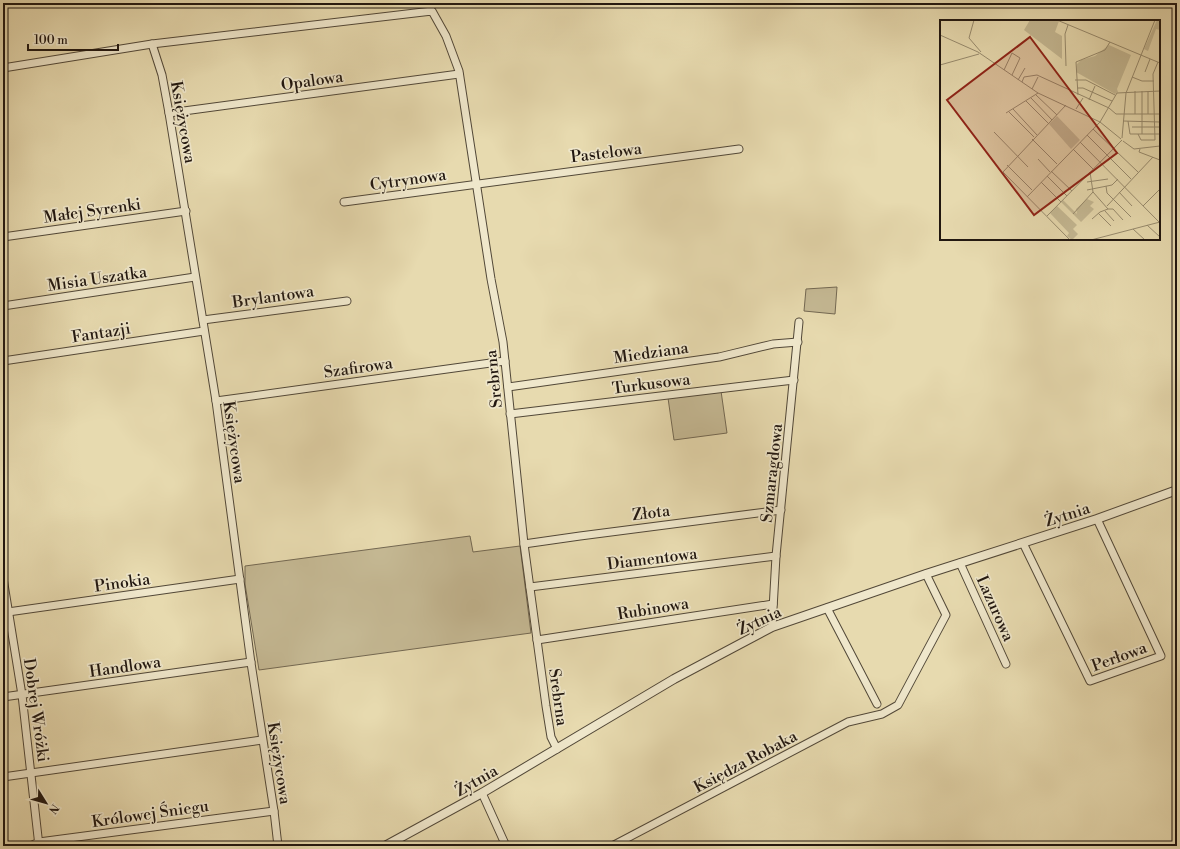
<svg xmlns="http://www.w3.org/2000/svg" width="1180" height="849" viewBox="0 0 1180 849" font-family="'Libre Bodoni',serif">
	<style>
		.green { fill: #c5b994; stroke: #736852 }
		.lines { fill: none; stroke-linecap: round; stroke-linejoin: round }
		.minor-casing { stroke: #524838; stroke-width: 9 }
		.tertiary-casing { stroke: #524838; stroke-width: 10 }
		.minor { stroke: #efe7cb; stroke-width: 7 }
		.tertiary { stroke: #efe7cb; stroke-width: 8 }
		.labels { text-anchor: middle; stroke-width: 3.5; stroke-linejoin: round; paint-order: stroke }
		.street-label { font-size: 16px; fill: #211710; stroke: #efe7cb }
		.inset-road { fill: none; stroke: #988c6f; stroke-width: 1 }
		.view { fill: #8f2418; fill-opacity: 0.15; stroke: #8f2418; stroke-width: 2 }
		.inset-edge { fill: none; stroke: #211710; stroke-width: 2 }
	</style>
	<rect width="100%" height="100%" fill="#e7daaf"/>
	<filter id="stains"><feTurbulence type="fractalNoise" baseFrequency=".005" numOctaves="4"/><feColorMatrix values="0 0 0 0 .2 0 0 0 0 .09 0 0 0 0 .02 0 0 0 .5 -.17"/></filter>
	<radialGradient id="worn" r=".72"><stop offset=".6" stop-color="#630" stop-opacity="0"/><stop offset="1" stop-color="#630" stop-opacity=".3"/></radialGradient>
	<g class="green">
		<path d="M837,287L835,314L804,311L806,289Z"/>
		<path d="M721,391L727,433L674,440L668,398Z"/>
		<path d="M470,536L473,552L520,546L531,633L259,670L245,584V566Z"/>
	</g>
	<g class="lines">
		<g class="minor-casing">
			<g id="minor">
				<path d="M152,44L162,75L169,113L216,401L251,663L274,811L278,846"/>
				<path d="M3,68L152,44L432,11L446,36L459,71L491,279L503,342L524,544L546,706L551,737L557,749"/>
				<path d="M169,113L459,74"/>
				<path d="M344,202L739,149"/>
				<path d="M3,237L186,211"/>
				<path d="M3,306L195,277"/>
				<path d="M203,320L347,301"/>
				<path d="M3,361L204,331"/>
				<path d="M508,387L719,357L773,344L798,342"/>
				<path d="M216,401L505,361"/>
				<path d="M510,414L794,380"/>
				<path d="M1023,543L1090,681L1161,656L1097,519"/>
				<path d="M524,544L580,536L781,510"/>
				<path d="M960,563L1006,664"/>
				<path d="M3,578L22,695L39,846"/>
				<path d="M530,587L776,556"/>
				<path d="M827,608L877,704"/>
				<path d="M8,612L240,579"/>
				<path d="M772,627L776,556L799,322"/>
				<path d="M537,640L773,604"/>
				<path d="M3,697L251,662"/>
				<path d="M3,777L262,740"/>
				<path d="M482,793L506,846"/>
				<path d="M30,846L39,842L274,811"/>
				<path d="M612,846L848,722L882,714L898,705L946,615L926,574"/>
			</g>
		</g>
		<g class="tertiary-casing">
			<path id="tertiary" d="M385,846L482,793L674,679L772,627L926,574L1097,519L1177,490"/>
		</g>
		<use href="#minor" class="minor"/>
		<use href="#tertiary" class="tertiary"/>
	</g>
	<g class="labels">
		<g class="street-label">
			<text transform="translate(312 80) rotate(-8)" y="6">Opalowa</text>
			<text transform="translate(184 122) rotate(80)" y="6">Księżycowa</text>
			<text transform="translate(606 152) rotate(-7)" y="6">Pastelowa</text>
			<text transform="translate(408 179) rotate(-8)" y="6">Cytrynowa</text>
			<text transform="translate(92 210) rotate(-8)" y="6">Małej Syrenki</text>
			<text transform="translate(97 278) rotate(-8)" y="6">Misia Uszatka</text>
			<text transform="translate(273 296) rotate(-8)" y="6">Brylantowa</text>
			<text transform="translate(101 332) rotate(-9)" y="6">Fantazji</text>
			<text transform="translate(651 352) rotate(-8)" y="6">Miedziana</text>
			<text transform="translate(358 367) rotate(-8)" y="6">Szafirowa</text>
			<text transform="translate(493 379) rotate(-96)" y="6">Srebrna</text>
			<text transform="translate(651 383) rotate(-7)" y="6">Turkusowa</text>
			<text transform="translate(235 442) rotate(82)" y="6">Księżycowa</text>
			<text transform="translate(771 473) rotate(-84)" y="6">Szmaragdowa</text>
			<text transform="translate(651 512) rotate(-7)" y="6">Złota</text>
			<text transform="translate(1067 514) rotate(-18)" y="6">Żytnia</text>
			<text transform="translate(652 558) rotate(-7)" y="6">Diamentowa</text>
			<text transform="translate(122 582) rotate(-8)" y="6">Pinokia</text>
			<text transform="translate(653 608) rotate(-9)" y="6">Rubinowa</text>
			<text transform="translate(996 608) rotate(66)" y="6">Lazurowa</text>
			<text transform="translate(759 620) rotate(-25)" y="6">Żytnia</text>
			<text transform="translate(1119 656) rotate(-20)" y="6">Perłowa</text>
			<text transform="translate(125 666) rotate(-8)" y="6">Handlowa</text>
			<text transform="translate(559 697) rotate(82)" y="6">Srebrna</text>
			<text transform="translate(37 710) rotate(82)" y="6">Dobrej Wróżki</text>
			<text transform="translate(745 761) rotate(-28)" y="6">Księdza Robaka</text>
			<text transform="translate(280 763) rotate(81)" y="6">Księżycowa</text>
			<text transform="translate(476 780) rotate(-30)" y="6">Żytnia</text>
			<text transform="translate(150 813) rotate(-8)" y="6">Królowej Śniegu</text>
		</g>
	</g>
	<g transform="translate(940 20)">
		<rect width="220" height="220" fill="#e7daaf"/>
		<path d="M90,0L119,1L115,12L122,16V39L84,10ZM217,0H220V10L216,9L208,31L204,29ZM169,25L191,35L177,69L178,72L175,74L136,52L137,44L141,40L155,36ZM117,96L140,120L131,129L109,104ZM147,179L154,182L150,186L154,189L141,202L121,182L123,180L137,194L136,189ZM117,186L137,205L133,209L138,214L132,220L127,216L129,213L110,193Z" fill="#c5b994"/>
		<path class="inset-road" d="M34,0L29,18L41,32M117,0L220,43M0,15L38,32L98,73L160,102L181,119M0,45L39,34M126,46L125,14L128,5M64,50L72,33L80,38L72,55M205,52L210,39M192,57L202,61H214M78,60L85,48M135,60H146L175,75M82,62L84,57L97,55L169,88L176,94H220M137,68H143L172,81M92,69L98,57M195,71V94M202,71V114M208,71V94M96,75L117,95M138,75L136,42L165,30L170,22M91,78L112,100M149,80L155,66M86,81L109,104M126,85L63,152L130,220M73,89L97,115M136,89L143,78M69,92L94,117M66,93L98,73M183,101L220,102M188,101L190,114H220M192,107H220M153,109L198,152M54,112L88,147M198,114L201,120H215L213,54L218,42M147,115L191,159M182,118L186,73L215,0M92,119L117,144M183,121L194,129L220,126M140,122L219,202M133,129L153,149M200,129L199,132L220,140M98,139L110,152M67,145L92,170M111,151L132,171M150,152L153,172L168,189M107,156L127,176M101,162L121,182M147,162L168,159M166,166L167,173L191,197M147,170L172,165L178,159M179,172L192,186M87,177L160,102L177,73L220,71M167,186L213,137M203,186L220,169M168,189H173L183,200M165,191L174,201M158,193L171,206M133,194L153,172M107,196L182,120M152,199L160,192L168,189M207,205L220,217M193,209L205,220M151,220L220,202"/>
		<path class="view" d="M90,17L177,133L94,195L7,80Z"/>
		<rect width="220" height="220" class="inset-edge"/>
	</g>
	<rect width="1180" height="849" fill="none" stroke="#e7daaf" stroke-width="16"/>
	<rect x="4" y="4" width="1172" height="841" fill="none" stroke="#211710" stroke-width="2"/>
	<rect x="8" y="8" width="1164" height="833" fill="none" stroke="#211710"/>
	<g transform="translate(46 803) rotate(127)" stroke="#efe7cb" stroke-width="3" paint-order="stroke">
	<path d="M0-3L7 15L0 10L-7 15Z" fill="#211710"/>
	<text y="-6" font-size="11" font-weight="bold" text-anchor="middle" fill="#211710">N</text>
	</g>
	<path d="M28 44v6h90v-6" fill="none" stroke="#211710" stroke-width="2"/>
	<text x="34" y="44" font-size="12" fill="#211710" stroke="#efe7cb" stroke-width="3" paint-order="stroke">100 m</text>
	<rect width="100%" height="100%" filter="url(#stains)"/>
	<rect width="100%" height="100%" fill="url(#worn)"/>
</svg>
